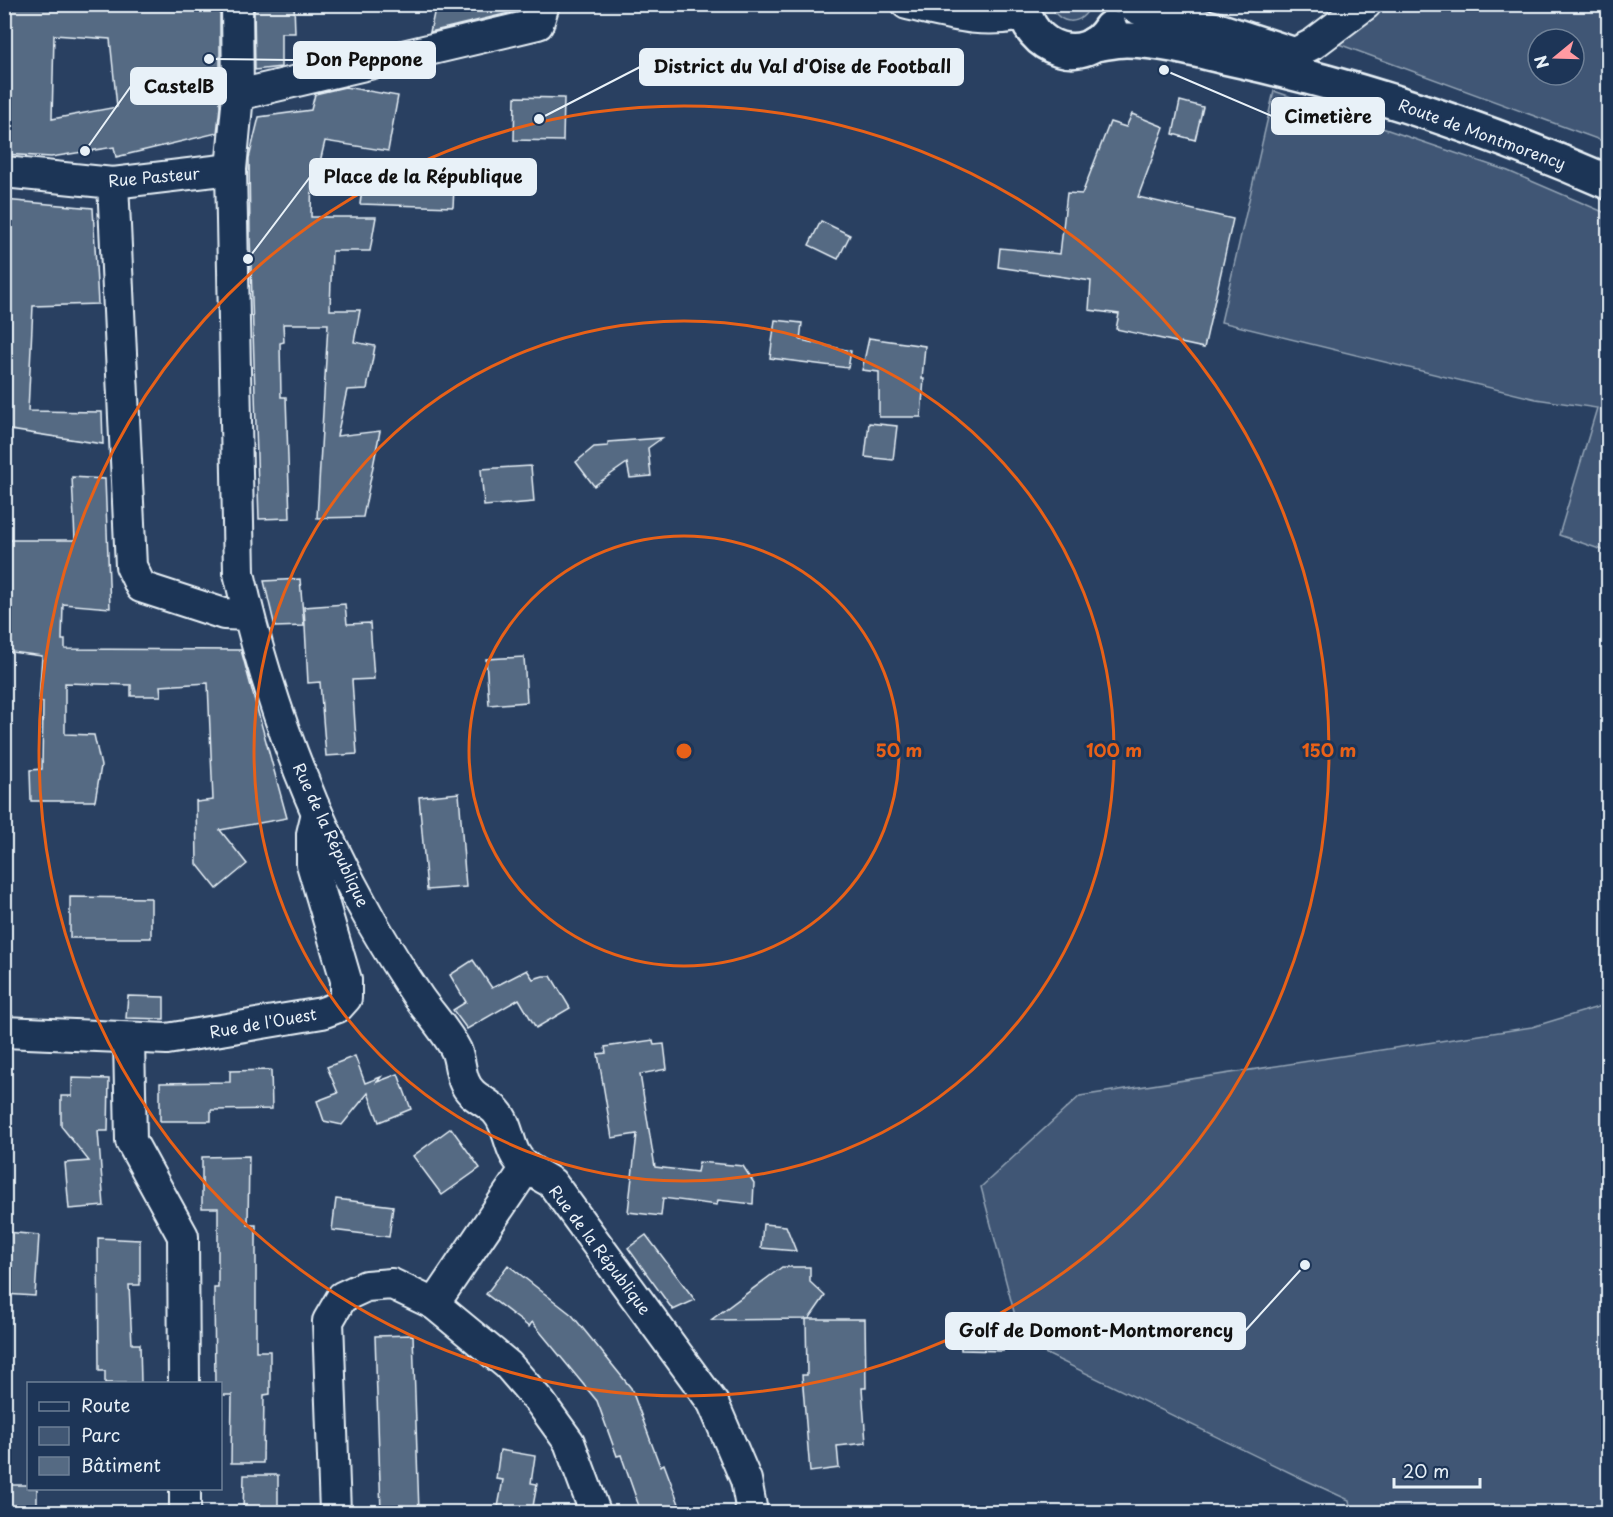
<svg xmlns="http://www.w3.org/2000/svg" width="1613" height="1517" viewBox="0 0 1613 1517" font-family="'Playpen Sans',sans-serif">
	<style>
		.green { fill: #415774; stroke: #94a4b6; stroke-width: 1.5; fill-rule: evenodd }
		.building { fill: #556a83; stroke: #e8f1f8; stroke-width: 1.5; fill-rule: evenodd }
		.lines { fill: none; stroke-linecap: round; stroke-linejoin: round }
		.minor-casing { stroke: #e8f1f8; stroke-width: 34 }
		.major-casing { stroke: #e8f1f8; stroke-width: 38 }
		.minor { stroke: #1d3557; stroke-width: 30 }
		.major { stroke: #1d3557; stroke-width: 33 }
		.ring { fill: none; stroke: #e86118; stroke-width: 3 }
		.labels { text-anchor: middle; stroke-width: 6; stroke-linejoin: round; paint-order: stroke }
		.street-label { font-size: 16px; fill: #e8f1f8; stroke: #1d3557 }
		.centre { fill: #e86118; stroke: #1d3557; stroke-width: 3 }
		.ring-label { font-size: 18px; text-anchor: middle; font-weight: bold; fill: #e86118; stroke: #1d3557; stroke-width: 6; stroke-linejoin: round; paint-order: stroke }
		.leader { fill: none; stroke: #e8f1f8; stroke-width: 2 }
		.callout-dot { fill: #e8f1f8; stroke: #1d3557; stroke-width: 2 }
		.callout { fill: #e8f1f8; stroke: #e8f1f8; stroke-width: 2 }
		.callout-label { font-size: 18px; text-anchor: middle; font-weight: bold; fill: #111 }
	</style>
	<rect width="100%" height="100%" fill="#294061"/>
	<filter id="ink" filterUnits="userSpaceOnUse"><feTurbulence type="fractalNoise" baseFrequency=".0167" numOctaves="2"/><feDisplacementMap in="SourceGraphic" scale="12" xChannelSelector="R" yChannelSelector="G"/><feConvolveMatrix kernelMatrix="1 2 1 2 8 2 1 2 1" color-interpolation-filters="sRGB"/></filter>
	<g filter="url(#ink)">
		<g class="green">
			<path d="M1051,5V4L1090,5C1083,27 1058,26 1051,5Z"/>
			<path d="M1381,5H1608V143L1333,42ZM1538,39H1574V75H1538Z"/>
			<path d="M1274,91L1508,171L1608,214V552L1559,535L1597,408L1536,399L1221,322Z"/>
			<path d="M1608,1004V1512H1351L1349,1500L1301,1478L1022,1342L981,1187L1080,1096L1532,1027Z"/>
		</g>
		<g class="building">
			<path d="M4,4H220V71H219L220,107L217,133L116,157L114,147L51,157L4,154ZM54,35L110,39L117,107L52,119Z"/>
			<path d="M254,4H294L295,33H281V67L255,70Z"/>
			<path d="M436,4H512L513,12L430,32Z"/>
			<path d="M345,87L398,96L388,151L325,141L320,162H312L311,217H376L370,251H332L330,310H360L354,342L375,346L367,389L347,390L337,436L380,431L363,517L317,518L328,324H283L284,342L280,343L281,397H286L290,518L259,519L250,237L249,158L259,117L311,110L315,94Z"/>
			<path d="M515,97L564,98L563,141L514,140Z"/>
			<path d="M1180,101L1203,107L1195,140L1173,134Z"/>
			<path d="M1132,114L1164,127L1138,197L1233,219L1204,348L1116,329L1119,314L1089,310L1091,281L998,267L1000,248L1060,254L1067,193L1082,194L1110,122L1126,127Z"/>
			<path d="M365,165L455,169L453,207L360,204Z"/>
			<path d="M4,200L93,208L98,304L33,306L28,411L102,412L103,444L4,429L7,394H4Z"/>
			<path d="M821,221L850,235L838,259L809,245Z"/>
			<path d="M775,320L802,323L800,340L851,351L848,368L770,358Z"/>
			<path d="M869,338L925,346L922,379H924L921,417H879V372L862,370Z"/>
			<path d="M869,423L897,426L893,460L865,457Z"/>
			<path d="M662,438L648,448L651,476L630,478L627,463L594,486L576,462L594,447L608,446V442Z"/>
			<path d="M531,466L534,502L484,506L481,469Z"/>
			<path d="M72,477L105,479L110,608L63,604L62,640H65V649L241,650L287,818L220,830L247,864L217,889L197,864L196,800L197,802L213,800L208,683L160,686L161,696H131V685L65,683V734L94,735L101,766L95,801H31L30,770L42,769L43,702L39,701L42,656L4,651V540H75Z"/>
			<path d="M300,579L304,626L275,627L264,581Z"/>
			<path d="M345,604L347,624L370,623L374,679L352,680L357,754L326,756L320,682L308,683L304,607Z"/>
			<path d="M524,657L527,702L489,705L486,659Z"/>
			<path d="M459,793L466,887L427,890L419,797Z"/>
			<path d="M70,897L151,898V938H70Z"/>
			<path d="M473,960L492,988L527,970L533,979L543,976H551L570,1008L536,1028L519,999L467,1029L453,1010L466,1002L450,975Z"/>
			<path d="M128,996L164,997V1019L126,1018Z"/>
			<path d="M653,1040L654,1045L664,1044L667,1069L640,1074L655,1167L697,1172L699,1162L743,1166L754,1183L753,1204L718,1200L717,1205L663,1198L661,1216L628,1212L637,1134L612,1138L598,1054L606,1053L605,1047Z"/>
			<path d="M355,1056L365,1083L381,1077L377,1082L398,1074L411,1109L379,1122L368,1093L342,1125L324,1121L317,1101L338,1093L327,1067Z"/>
			<path d="M271,1070L272,1109L211,1110V1121H160V1083L230,1082V1071Z"/>
			<path d="M72,1078L109,1079L108,1131H98L104,1206L69,1209L65,1163L89,1161L61,1126V1096H72Z"/>
			<path d="M451,1128L480,1168L442,1195L413,1156Z"/>
			<path d="M249,1156L248,1225H256V1351H270V1394L264,1395L263,1463H231L232,1395H220V1383H215L214,1288H218V1208H202V1157Z"/>
			<path d="M336,1199L393,1206L389,1237L332,1230Z"/>
			<path d="M763,1224L786,1226L796,1251L761,1248Z"/>
			<path d="M6,1232L39,1235L35,1296L4,1294Z"/>
			<path d="M646,1235L695,1300L673,1310L628,1248Z"/>
			<path d="M98,1238L140,1240V1285H129L132,1344H140L141,1383H105V1371H99Z"/>
			<path d="M508,1265L572,1315L631,1388L660,1466L664,1464L682,1512H641L621,1455L617,1456L597,1401L532,1322L529,1327L486,1294Z"/>
			<path d="M782,1267H810V1282L825,1296L809,1319L711,1320Z"/>
			<path d="M806,1319H865L866,1388H862L866,1443L837,1446L839,1468L810,1472L802,1375H807Z"/>
			<path d="M961,1322H987L1003,1351L961,1350Z"/>
			<path d="M413,1335L419,1512H381L375,1336Z"/>
			<path d="M500,1450L535,1456L531,1483L537,1484L532,1512L498,1507L503,1480L496,1479Z"/>
			<path d="M244,1475H278V1512H243Z"/>
			<path d="M4,1485H28V1488H37V1512H4Z"/>
		</g>
		<g class="lines">
			<g class="minor-casing">
				<g id="minor">
					<path d="M237,4L238,95L231,169L239,573C266,694 310,813 371,921C386,947 402,973 419,998C431,1015 447,1032 456,1050C460,1059 460,1071 464,1081C470,1097 485,1100 496,1111C507,1123 508,1139 514,1152C521,1168 539,1174 552,1183L713,1403L746,1480L752,1512"/>
					<path d="M907,4C950,14 980,24 1024,15"/>
					<path d="M1268,67L1313,44L1366,4"/>
					<path d="M238,95L538,24L544,4"/>
					<path d="M4,172L113,183L231,169"/>
					<path d="M113,183L131,566L141,587L224,614L248,615"/>
					<path d="M4,1032L167,1039L322,1013L338,1007L346,998V980L312,864V834L317,813"/>
					<path d="M129,1039L131,1141L183,1236L184,1384"/>
					<path d="M434,1304L508,1365L540,1402L569,1442L595,1512"/>
					<path d="M185,1488V1512"/>
					<path d="M335,1512L328,1321L342,1297L366,1286L392,1284L434,1304L526,1168"/>
				</g>
			</g>
			<g class="major-casing">
				<g id="major">
					<path d="M1023,4C1028,50 1085,69 1110,28"/>
					<path d="M1131,4L1155,15L1218,30L1289,53"/>
					<path d="M1094,44C1104,43 1115,40 1126,40C1162,40 1206,53 1242,61C1367,89 1491,131 1608,182"/>
				</g>
			</g>
			<use href="#minor" class="minor"/>
			<use href="#major" class="major"/>
		</g>
	</g>
	<g class="ring">
		<circle cx="684" cy="751" r="215"/>
		<circle cx="684" cy="751" r="430"/>
		<circle cx="684" cy="751" r="645"/>
	</g>
	<g class="labels">
		<g class="street-label">
			<text transform="translate(1482 134) rotate(20)" y="6">Route de Montmorency</text>
			<text transform="translate(154 177) rotate(-5)" y="6">Rue Pasteur</text>
			<text transform="translate(331 835) rotate(65)" y="6">Rue de la République</text>
			<text transform="translate(263 1023) rotate(-10)" y="6">Rue de l'Ouest</text>
			<text transform="translate(600 1250) rotate(53)" y="6">Rue de la République</text>
		</g>
	</g>
	<circle cx="684" cy="751" r="9" class="centre"/>
	<g class="ring-label">
		<text x="899" y="757">50 m</text>
		<text x="1114" y="757">100 m</text>
		<text x="1329" y="757">150 m</text>
	</g>
	<path class="leader" d="M209 59L294 60M539 119L640 67M85 151L131 86M1164 70L1272 116M248 259L310 177M1305 1265L1245 1331"/>
	<g class="callout-dot">
		<circle cx="209" cy="59" r="6"/>
		<circle cx="539" cy="119" r="6"/>
		<circle cx="85" cy="151" r="6"/>
		<circle cx="1164" cy="70" r="6"/>
		<circle cx="248" cy="259" r="6"/>
		<circle cx="1305" cy="1265" r="6"/>
	</g>
	<g class="callout">
		<rect x="294" y="42" width="141" height="36" rx="6"/>
		<rect x="640" y="49" width="323" height="36" rx="6"/>
		<rect x="131" y="68" width="95" height="36" rx="6"/>
		<rect x="1272" y="98" width="112" height="36" rx="6"/>
		<rect x="310" y="159" width="226" height="36" rx="6"/>
		<rect x="946" y="1313" width="299" height="36" rx="6"/>
	</g>
	<g class="callout-label">
		<text x="364" y="66">Don Peppone</text>
		<text x="802" y="73">District du Val d'Oise de Football</text>
		<text x="179" y="93">CastelB</text>
		<text x="1328" y="123">Cimetière</text>
		<text x="423" y="183">Place de la République</text>
		<text x="1096" y="1337">Golf de Domont-Montmorency</text>
	</g>
	<rect width="1613" height="1517" fill="none" stroke="#1d3557" stroke-width="24"/>
	<rect x="12" y="12" width="1589" height="1493" fill="none" stroke="#e8f1f8" stroke-width="2" filter="url(#ink)"/>
	<rect x="27" y="1382" width="195" height="108" fill="#1d3557" stroke="#6e8097" stroke-width="1.5"/>
	<rect x="39" y="1402" width="30" height="9" fill="#1d3557" stroke="#6e8097" stroke-width="1.5"/>
	<text x="81" y="1412" font-size="18" fill="#e8f1f8">Route</text>
	<rect x="39" y="1427" width="30" height="18" fill="#415774" stroke="#6e8097" stroke-width="1.5"/>
	<text x="81" y="1442" font-size="18" fill="#e8f1f8">Parc</text>
	<rect x="39" y="1457" width="30" height="18" fill="#556a83" stroke="#6e8097" stroke-width="1.5"/>
	<text x="81" y="1472" font-size="18" fill="#e8f1f8">Bâtiment</text>
	<g transform="translate(1556 57) rotate(251)"><circle r="28" fill="#1d3557" stroke="#6e8097" stroke-width="1.5"/>
	<path d="M0-4.5L10 22L0 15L-10 22Z" fill="#ff9aa2"/>
	<text y="-9" font-size="16" font-weight="bold" text-anchor="middle" fill="#e8f1f8">N</text>
	</g>
	<path d="M1394 1478v9h86v-9" fill="none" stroke="#e8f1f8" stroke-width="3"/>
	<text x="1403" y="1478" font-size="18" fill="#e8f1f8" stroke="#1d3557" stroke-width="4.5" paint-order="stroke">20 m</text>
</svg>
